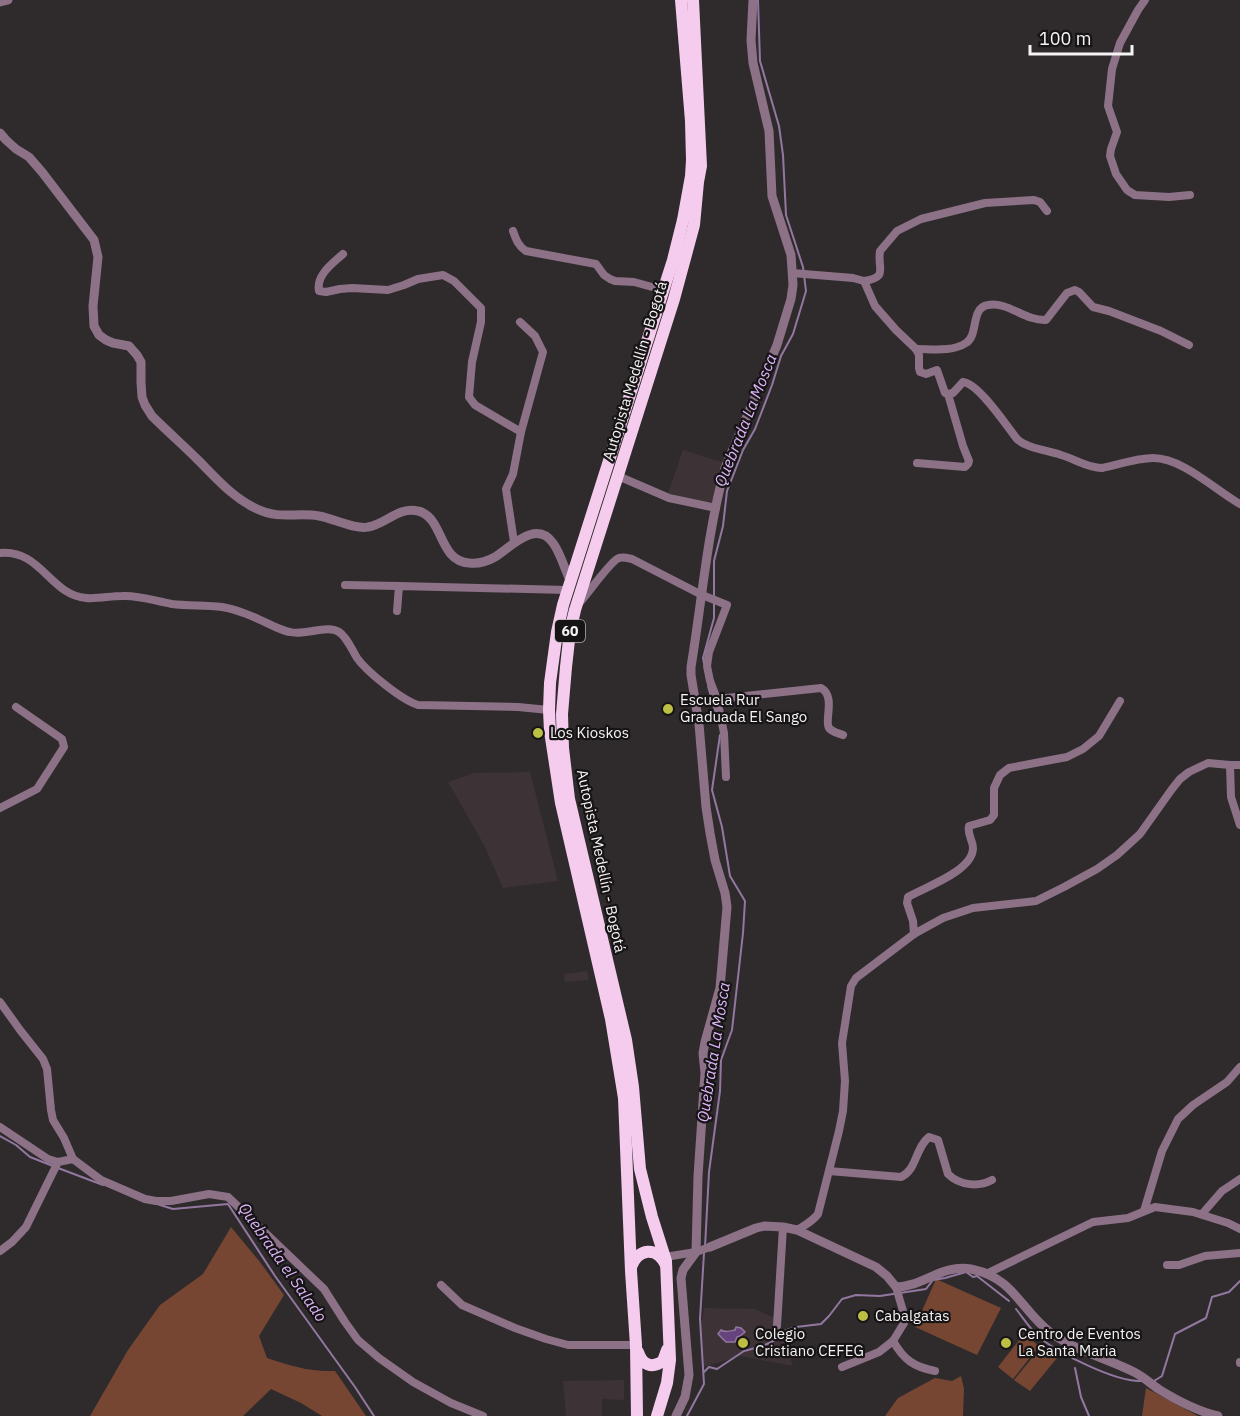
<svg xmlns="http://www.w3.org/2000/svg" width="1240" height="1416" viewBox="0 0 1240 1416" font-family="'IBM Plex Sans',sans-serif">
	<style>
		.built { fill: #3d3236 }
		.green { fill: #764633 }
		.water { fill: #67437e; stroke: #9278a1; stroke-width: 1.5 }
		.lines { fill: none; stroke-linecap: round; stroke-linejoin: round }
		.stream { stroke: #9278a1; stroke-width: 2 }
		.minor { stroke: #8d7287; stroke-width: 8 }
		.tertiary { stroke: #8d7287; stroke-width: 9 }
		.trunk { stroke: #f6ccee; stroke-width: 12 }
		.poi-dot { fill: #bcbf44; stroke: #161415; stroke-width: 2 }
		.labels { text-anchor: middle; stroke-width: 4.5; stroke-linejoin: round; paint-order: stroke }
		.shield { fill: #161415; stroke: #b3b0b1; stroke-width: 1.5 }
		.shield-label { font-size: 14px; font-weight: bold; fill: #f6f3f4 }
		.street-label { font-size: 15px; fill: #f6f3f4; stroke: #161415 }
		.poi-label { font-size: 15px; fill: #f6f3f4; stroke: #161415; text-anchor: start }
		.water-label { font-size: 16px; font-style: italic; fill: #deb5fb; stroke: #161415 }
	</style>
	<rect width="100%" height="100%" fill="#2f2b2c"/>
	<g class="built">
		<path d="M683,450L725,463L714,505L668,493Z"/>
		<path d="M530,772L558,881L503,888L484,845L448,782L474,773Z"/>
		<path d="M587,971L589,980L565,982L564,974Z"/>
		<path d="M704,1308L755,1309L775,1318L793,1366L740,1356L704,1367L701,1327Z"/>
		<path d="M624,1380V1400L602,1399V1416H566L563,1381Z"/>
	</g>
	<g class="green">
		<path d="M231,1227L260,1262L284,1295L259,1336L267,1358C292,1366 309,1372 335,1371L366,1416H322L301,1403L271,1389L243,1416H90L128,1350L160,1305L203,1274Z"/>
		<path d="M936,1279L1001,1308L977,1355L915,1327Z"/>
		<path d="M1024,1334L1039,1346L1013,1379L998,1367Z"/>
		<path d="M1042,1346L1057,1358L1030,1391L1014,1380Z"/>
		<path d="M961,1376L964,1389L963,1416H885L898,1398L935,1378L952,1381Z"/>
		<path d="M1146,1388L1198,1416H1142Z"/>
	</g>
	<path class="water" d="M736,1327L741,1328L745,1332L740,1336L737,1337L735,1342H726L718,1334L721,1330C726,1333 730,1331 735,1330Z"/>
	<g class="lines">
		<g class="stream">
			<path d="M704,663L703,658L714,618V561L723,526L727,491L743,450L755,429L772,385L781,356L793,334L806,291L803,267L786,215L783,155L779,126L760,61L758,0"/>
			<path d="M708,686L718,721"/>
			<path d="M0,1136L16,1145L30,1157L53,1166"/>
			<path d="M58,1168L103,1185"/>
			<path d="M157,1204L173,1209L228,1204L275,1276L355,1387L374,1416"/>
			<path d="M705,1247L709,1172L720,1091L721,1060L732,1030L743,933L745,901L730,876L722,827L712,790L720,735"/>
			<path d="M1016,1309C1024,1319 1030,1329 1040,1338C1060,1354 1116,1382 1141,1381"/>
			<path d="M1075,1368L1081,1397L1089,1416"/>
			<path d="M704,1372L709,1367L717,1369L744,1351L763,1346L777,1339L784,1331L796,1327L821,1324L829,1316L842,1299L856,1295L880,1296L926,1289L933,1280L945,1278L966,1272L973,1277L977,1276L1009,1301"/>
			<path d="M1154,1381L1162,1376L1175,1334L1206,1318L1212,1297L1229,1292L1240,1281"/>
			<path d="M687,1416L704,1384L700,1319L704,1253"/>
		</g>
		<g class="minor">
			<path d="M1145,0L1138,10L1120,43L1112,69L1108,106L1117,132L1111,149L1110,156L1116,174L1127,190L1135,195L1169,197L1190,195"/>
			<path d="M513,231C516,239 518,246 526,251L596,264L604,275L610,279L615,281L634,282L663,290"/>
			<path d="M343,254C332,264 316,275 319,291L326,292L340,289L352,288L388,290L404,285L418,279L443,275L454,281L481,308V322L472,362L469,397L475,405L521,432L513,474L506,489L514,542"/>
			<path d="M792,273L853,278L864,281L875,306L896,330L916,349L919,355V368L920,372L926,374L937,370L945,393L947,394L953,393L963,382C978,383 1006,425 1017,439C1028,449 1047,450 1061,455C1075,459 1087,468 1102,468C1117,465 1137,458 1153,458C1183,458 1215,490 1240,504"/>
			<path d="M864,281C889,277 877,269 880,251L897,231L921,219L985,203L1034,200L1040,202L1047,211"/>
			<path d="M520,322L535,336L543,352L521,432"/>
			<path d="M916,349C933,349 952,352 966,343C979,335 970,308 988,305C1007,301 1025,321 1046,320L1067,293L1075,290L1079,292L1093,307L1109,311L1161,331L1189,345"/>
			<path d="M917,463L965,467L968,464L969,461L963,446L948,394"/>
			<path d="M618,476L669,498L716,508"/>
			<path d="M0,553C41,549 50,595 86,598C98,599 110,596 122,596C139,595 155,601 172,604C188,606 205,605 222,607C240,610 256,618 273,626C278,628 284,631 290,632C304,636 328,624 339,632C347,637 352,650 357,658C367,672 402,700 418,705L518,707L549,710"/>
			<path d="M345,585L399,586"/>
			<path d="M581,601C589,592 608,565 617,559C621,556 627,558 632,559L702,595L727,605L709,652L707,666L710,681L717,699L724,733L726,777"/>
			<path d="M397,611L399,586L567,590"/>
			<path d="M717,699L821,688C836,696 824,721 829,728C832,732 838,733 843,735"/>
			<path d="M1230,765L1231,797L1240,825"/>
			<path d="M0,808L37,789L64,747L62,739L16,707"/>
			<path d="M914,934L913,921L907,903L908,897C925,887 973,871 973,848C973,840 967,835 969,826L990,820L994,815V788L1000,775L1009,768L1067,757L1083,749L1099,736L1120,701"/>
			<path d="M0,1002L20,1030L43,1059L47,1069L51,1110L53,1120L64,1138L73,1159L101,1180L145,1199L156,1201H171L209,1194L228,1197L324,1289L345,1322L358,1340L379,1358L413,1382L451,1403L483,1416"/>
			<path d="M0,1127L48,1159L58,1162L73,1159"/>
			<path d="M829,1171L901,1177C917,1170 915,1148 929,1137L938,1140L948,1174C960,1186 979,1187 992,1180"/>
			<path d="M1144,1211L1162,1151L1178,1119L1193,1105L1227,1082L1240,1067"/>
			<path d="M1202,1214L1222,1191L1240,1179"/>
			<path d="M797,1230C805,1225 812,1222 818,1214L839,1131L843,1111L845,1081L842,1043L851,986L856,978L914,934L943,918L973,908L1036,901L1064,887L1097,869L1117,855L1140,834L1172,789L1180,779L1189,772L1208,763L1230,765H1240"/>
			<path d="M0,1251L12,1242L26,1227L58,1162"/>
			<path d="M665,1257L696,1252L710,1247"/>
			<path d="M1167,1265H1179L1205,1256L1240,1253"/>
			<path d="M988,1273L1093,1222L1128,1218L1155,1207L1193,1212L1228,1223L1240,1229"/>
			<path d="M441,1285L462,1305L515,1328L546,1339L568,1345H636"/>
			<path d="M777,1326L783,1227"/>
			<path d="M893,1341C904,1360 914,1367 935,1371"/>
			<path d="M1240,1362V1363"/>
			<path d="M842,1367L879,1352L893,1341L904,1323L903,1311L896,1287"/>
		</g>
		<g class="tertiary">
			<path d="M0,2L8,0"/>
			<path d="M0,133L6,140L16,149L29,157L42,172L94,240L98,257L93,306L94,326L99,335L106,340L113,343L129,346L137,355L141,362V382L142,397L145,405L152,416C167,431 183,445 198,460C216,478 233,498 257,509C280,520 297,512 319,516C332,518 356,530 368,527C386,524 399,506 418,511C444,517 438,561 469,563C478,564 488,561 495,557C511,547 536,519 553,543C561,554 564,568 570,580"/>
			<path d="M710,1247L756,1228L764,1226L783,1227L797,1230L876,1267L887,1276L896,1287C922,1287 942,1264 971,1269C1015,1278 1020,1310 1051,1333C1076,1351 1106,1358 1134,1372C1144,1377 1151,1384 1160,1390C1178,1401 1197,1411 1218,1416"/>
			<path d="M676,1416L685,1397L689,1375L681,1278L683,1270L696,1252L698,1176L705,1073L703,1053L705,1042L720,988L727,907L725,893L715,860L710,833L706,807L699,724L691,675V667C702,601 707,533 725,468L777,345L791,299L793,285L791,255L772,196L769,131L753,63L751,40L753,0"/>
		</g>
		<g class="trunk">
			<path d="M631,1267C638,1248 657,1246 666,1265"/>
			<path d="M638,1352C642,1365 652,1369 663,1361L667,1350"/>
			<path d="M637,1416L636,1345L631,1271L624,1098L611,1019L561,803L550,731L549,710L550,683L557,632L563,605L673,260L683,220L691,176L692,160L691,121L681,0"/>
			<path d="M657,1416L667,1383L670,1360L666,1261L652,1217L640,1169L633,1087L626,1040L569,799L563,748L562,714L566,667L570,631L575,610L674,299L694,225L698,182L701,166L693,0"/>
		</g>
	</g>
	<g class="poi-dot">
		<circle cx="668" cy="709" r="6"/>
		<circle cx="538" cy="733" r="6"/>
		<circle cx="863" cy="1316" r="6"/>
		<circle cx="743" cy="1343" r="6"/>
		<circle cx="1006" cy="1343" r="6"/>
	</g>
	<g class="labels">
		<rect class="shield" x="555" y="620" width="30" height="22" rx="4.5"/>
		<g class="shield-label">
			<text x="570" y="636">60</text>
		</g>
		<g class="street-label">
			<text transform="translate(635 371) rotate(-73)" y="5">Autopista Medellín - Bogotá</text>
			<text transform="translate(601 861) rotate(78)" y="5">Autopista Medellín - Bogotá</text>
		</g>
		<g class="poi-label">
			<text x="680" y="705">Escuela Rur<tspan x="680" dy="17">Graduada El Sango</tspan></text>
			<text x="550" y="738">Los Kioskos</text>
			<text x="875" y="1321">Cabalgatas</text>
			<text x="755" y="1339">Colegio<tspan x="755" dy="17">Cristiano CEFEG</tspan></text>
			<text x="1018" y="1339">Centro de Eventos<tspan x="1018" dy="17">La Santa Maria</tspan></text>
		</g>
		<g class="water-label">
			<text transform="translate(745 420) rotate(-68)" y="6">Quebrada La Mosca</text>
			<text transform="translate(713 1052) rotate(-81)" y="6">Quebrada La Mosca</text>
			<text transform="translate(283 1262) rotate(55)" y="6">Quebrada el Salado</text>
		</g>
	</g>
	<path d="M1030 45v9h102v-9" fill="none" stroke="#f6f3f4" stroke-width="3"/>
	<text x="1039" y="45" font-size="18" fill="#f6f3f4" stroke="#161415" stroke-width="4.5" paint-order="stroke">100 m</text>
</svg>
